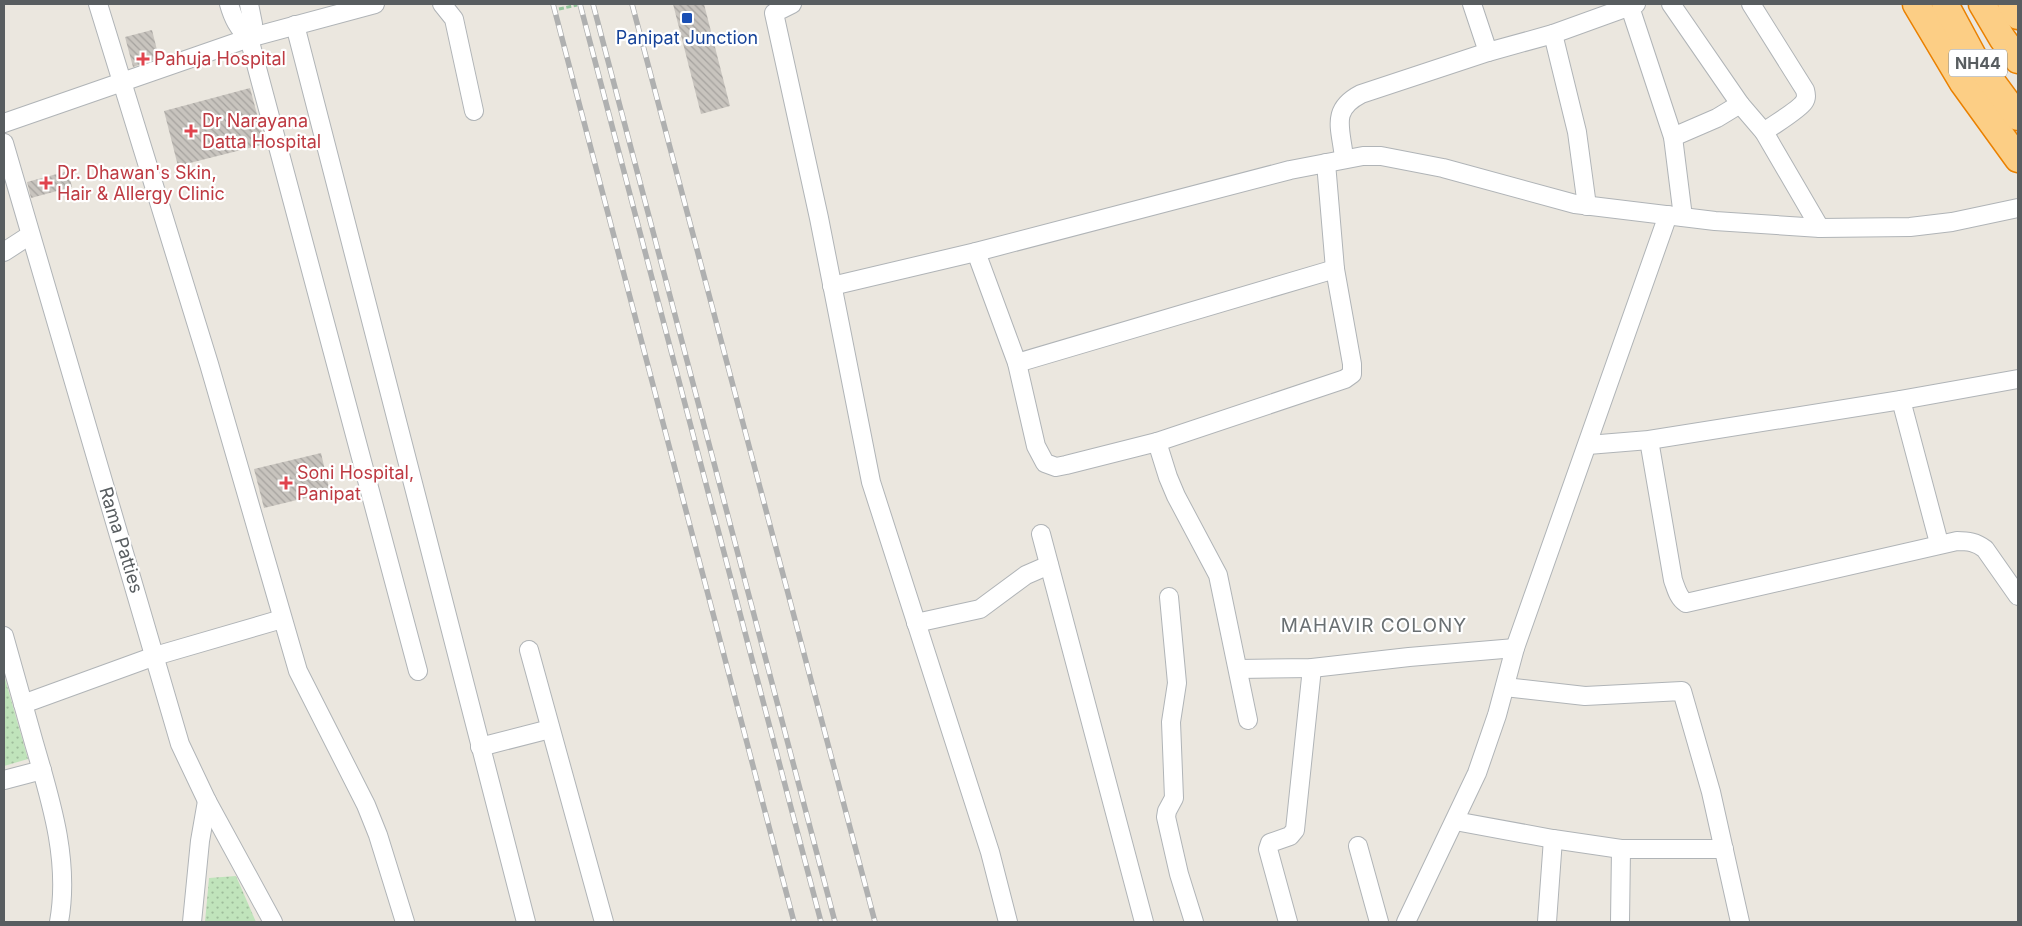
<svg xmlns="http://www.w3.org/2000/svg" width="2022" height="926" viewBox="0 0 2022 926" font-family="Inter,sans-serif">
	<style>
		.grass { fill: url(#grass-dots) }
		.building { fill: url(#building-back-hatch) }
		.lines { fill: none; stroke-linecap: round; stroke-linejoin: round }
		.minor-casing { stroke: #b0b4b7; stroke-width: 20 }
		.highway-casing { stroke: #ea8101; stroke-width: 29 }
		.path { stroke: #96c79d; stroke-width: 3; stroke-dasharray: 5 2.5; stroke-linecap: butt }
		.minor { stroke: #fff; stroke-width: 18 }
		.highway { stroke: #fcce85; stroke-width: 26 }
		.rail-casing { stroke: #afb0b0; stroke-width: 5.5 }
		.rail { stroke: #fff; stroke-width: 4; stroke-dasharray: 11; stroke-linecap: butt }
		.transit-dot { fill: #1a4fb4; stroke: #fff; stroke-width: 2 }
		.health-dot { fill: #e0444e; stroke: #fff; stroke-width: 2 }
		.labels { text-anchor: middle; stroke-width: 4.5; stroke-linejoin: round; paint-order: stroke }
		.shield { fill: #fff; stroke: #8a8e90; stroke-width: 1 }
		.shield-label { font-size: 16px; font-weight: bold; fill: #585d60 }
		.transit-label { font-size: 18px; fill: #164399; stroke: #fff }
		.health-label { font-size: 18px; fill: #be3a42; stroke: #fff; text-anchor: start }
		.street-label { font-size: 18px; fill: #585d60; stroke: #fff }
		.neighbourhood-label { font-size: 19px; letter-spacing: 1px; fill: #696f72; stroke: #fff }
	</style>
	<defs>
		<pattern id="grass-dots" width="8" height="8" patternUnits="userSpaceOnUse" patternTransform="scale(1.25)"><rect width="8" height="8" fill="#c0e4bb"/><path d="M2 2h.1M6 6h.1" fill="none" stroke="#9fbc9b" stroke-width="1.8" stroke-linecap="round"/></pattern>
		<pattern id="building-back-hatch" width="6" height="6" patternUnits="userSpaceOnUse" patternTransform="scale(1.25)"><rect width="6" height="6" fill="#c8c4be"/><path d="M-1 5l2 2M0 0l6 6M5-1l2 2" fill="none" stroke="#a5a29e"/></pattern>
	</defs>
	<rect width="100%" height="100%" fill="#ebe7df"/>
	<g class="grass">
		<path d="M4,675L28,759L4,766Z"/>
		<path d="M236,876L256,922H205L209,878Z"/>
	</g>
	<g class="building">
		<path d="M673,4H704L730,106L701,114Z"/>
		<path d="M152,30L159,58L133,67L125,37Z"/>
		<path d="M250,88L265,144L178,166L164,111Z"/>
		<path d="M68,171L72,187L31,198L27,182Z"/>
		<path d="M321,453L330,492L264,508L254,469Z"/>
	</g>
	<g class="lines">
		<g class="minor-casing">
			<g id="minor">
				<path d="M98,4L209,364L298,671L366,805L378,835L405,922"/>
				<path d="M229,4C233,18 238,28 249,38L418,671"/>
				<path d="M442,4L454,19L474,111"/>
				<path d="M792,4L774,13L819,218L871,482L990,852L1008,922"/>
				<path d="M1472,4L1488,52"/>
				<path d="M1629,4L1673,137L1683,217"/>
				<path d="M1671,4L1740,104L1764,132L1820,228"/>
				<path d="M1751,4L1805,90C1806,94 1807,98 1804,102C1799,110 1773,125 1764,132"/>
				<path d="M295,25L526,922"/>
				<path d="M1553,34L1577,132L1587,206"/>
				<path d="M249,38L253,24L249,4"/>
				<path d="M4,123L249,38L375,4"/>
				<path d="M1673,137L1717,118L1740,104"/>
				<path d="M4,143L180,744L207,801L273,922"/>
				<path d="M1344,158C1341,128 1330,110 1361,94L1488,52L1553,34L1636,4"/>
				<path d="M4,252L30,235"/>
				<path d="M976,252L1017,363L1036,446L1045,463L1056,467L1066,465L1157,442L1345,379L1352,374V364L1335,269L1326,163"/>
				<path d="M832,286L976,252L1290,170L1363,156H1381L1443,168L1575,204L1715,221L1820,228L1910,227L1952,222L2018,208"/>
				<path d="M1017,363L1335,269"/>
				<path d="M1901,400L1939,543"/>
				<path d="M1649,440L1673,580C1676,588 1678,598 1686,603L1957,541C1968,541 1976,542 1985,549L2018,596"/>
				<path d="M1157,442L1168,477L1176,496L1218,575L1248,720"/>
				<path d="M1588,445L1649,440L1901,400L2018,379"/>
				<path d="M1041,534L1144,922"/>
				<path d="M1169,597L1177,683L1171,722L1174,798L1167,811L1166,817L1179,874L1194,922"/>
				<path d="M916,623L980,609L1026,575L1049,565"/>
				<path d="M4,636C14,672 24,707 34,743C51,801 70,861 59,922"/>
				<path d="M529,650L604,922"/>
				<path d="M1238,669L1312,668L1409,657L1515,648"/>
				<path d="M1505,687L1585,696L1682,691L1711,792L1740,922"/>
				<path d="M23,704L155,656L282,619"/>
				<path d="M480,747L550,729"/>
				<path d="M4,780L42,770"/>
				<path d="M1455,821L1553,839L1621,849H1724"/>
				<path d="M1358,846L1379,922"/>
				<path d="M192,922L200,841L207,801"/>
				<path d="M1288,922L1268,849L1270,843L1290,836L1295,830L1312,668"/>
				<path d="M1406,922L1477,773L1497,715L1515,648L1668,215"/>
				<path d="M1547,922L1553,839"/>
				<path d="M1620,922L1621,849"/>
			</g>
		</g>
		<g class="highway-casing">
			<g id="highway">
				<path d="M1916,4L1963,83L2018,159"/>
				<path d="M1945,4L1973,56L2018,117"/>
				<path d="M1982,4L2002,38L2018,60"/>
				<path d="M2011,4L2018,16"/>
			</g>
		</g>
		<path class="path" d="M559,9L577,5"/>
		<use href="#minor" class="minor"/>
		<use href="#highway" class="highway"/>
		<g class="rail-casing">
			<g id="rail">
				<path d="M553,4L794,922"/>
				<path d="M580,4L821,922"/>
				<path d="M593,4L835,922"/>
				<path d="M632,4L875,922"/>
			</g>
		</g>
		<use href="#rail" class="rail"/>
	</g>
	<rect class="transit-dot" x="681" y="12" width="12" height="12" rx="2.5"/>
	<g class="health-dot">
		<path d="M140.5 51.5h5v5h5v5h-5v5h-5v-5h-5v-5h5z"/>
		<path d="M188.5 123.5h5v5h5v5h-5v5h-5v-5h-5v-5h5z"/>
		<path d="M43.5 175.5h5v5h5v5h-5v5h-5v-5h-5v-5h5z"/>
		<path d="M283.5 475.5h5v5h5v5h-5v5h-5v-5h-5v-5h5z"/>
	</g>
	<g class="labels">
		<rect class="shield" x="1949" y="49.5" width="58" height="27" rx="4"/>
		<g class="shield-label">
			<text x="1978" y="69">NH44</text>
		</g>
		<g class="transit-label">
			<text x="687" y="44">Panipat Junction</text>
		</g>
		<g class="health-label">
			<text x="154" y="65">Pahuja Hospital</text>
			<text x="202" y="127">Dr Narayana<tspan x="202" dy="21">Datta Hospital</tspan></text>
			<text x="57" y="179">Dr. Dhawan's Skin,<tspan x="57" dy="21">Hair &amp; Allergy Clinic</tspan></text>
			<text x="297" y="479">Soni Hospital,<tspan x="297" dy="21">Panipat</tspan></text>
		</g>
		<g class="street-label">
			<text transform="translate(121 540) rotate(73)" y="6">Rama Patties</text>
		</g>
		<g class="neighbourhood-label">
			<text x="1374" y="632">MAHAVIR COLONY</text>
		</g>
	</g>
	<rect width="2022" height="926" fill="none" stroke="#585d60" stroke-width="10"/>
</svg>
